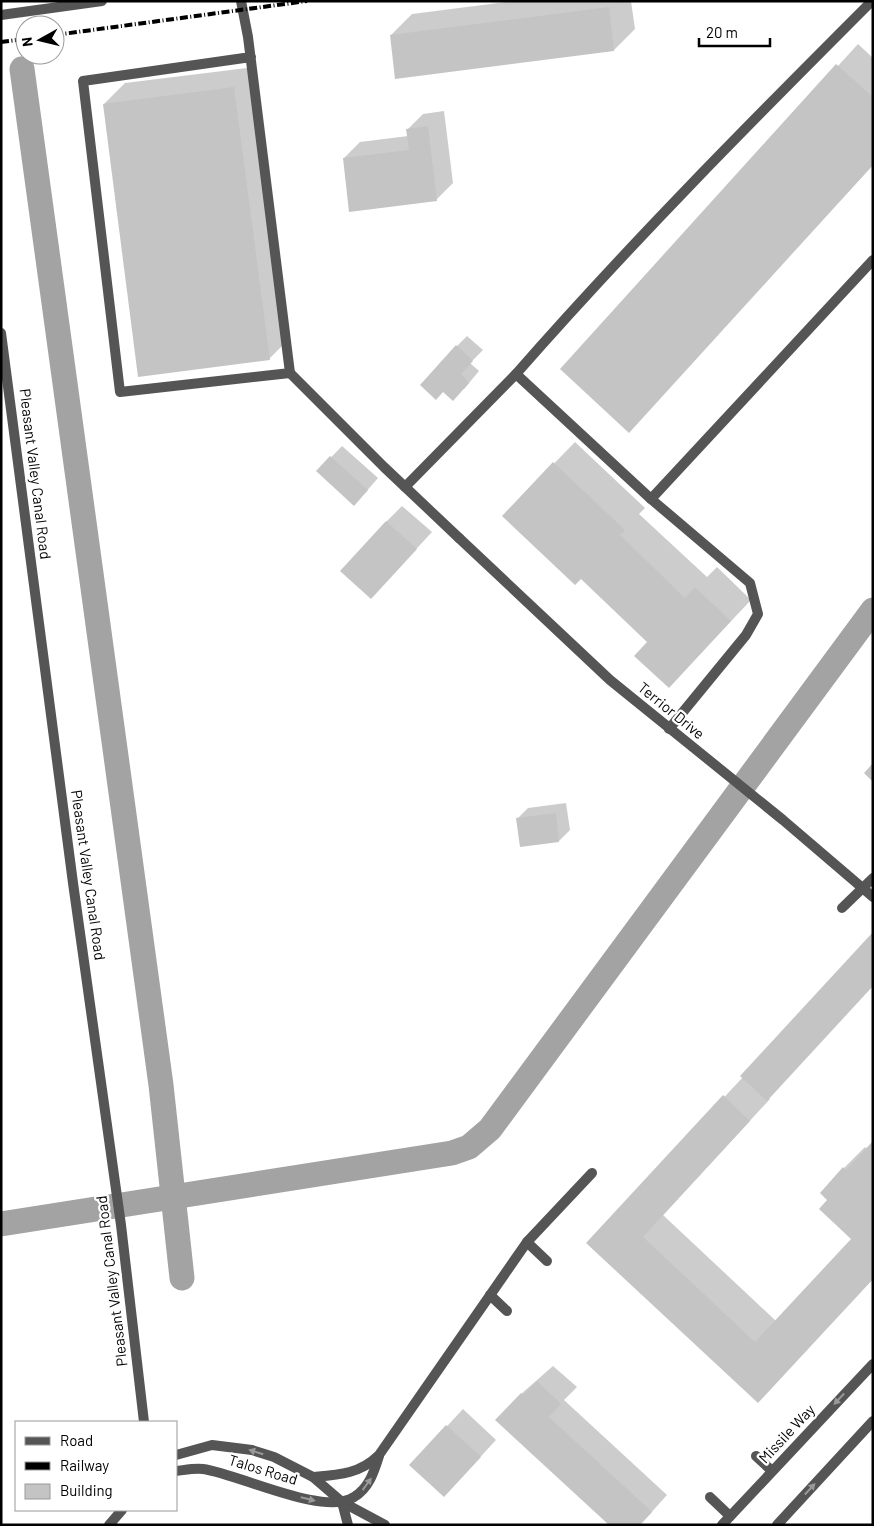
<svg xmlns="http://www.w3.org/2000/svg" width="874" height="1526" viewBox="0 0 874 1526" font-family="Barlow,sans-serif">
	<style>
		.shadow { fill: #0003 }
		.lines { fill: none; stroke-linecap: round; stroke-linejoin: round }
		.canal { stroke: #a3a3a3; stroke-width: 25 }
		.building { fill: #c4c4c4 }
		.lane { stroke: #555; stroke-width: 10 }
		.street { stroke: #555; stroke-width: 10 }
		.rail { stroke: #000; stroke-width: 4; stroke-dasharray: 8 2.5 1 2.5; stroke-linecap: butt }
		.oneway { fill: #999 }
		.labels { text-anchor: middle; stroke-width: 4.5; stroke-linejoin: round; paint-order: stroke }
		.street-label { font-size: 15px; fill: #000; stroke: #fff }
	</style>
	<rect width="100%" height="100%" fill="#fff"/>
	<g class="shadow">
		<path d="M513,1H631L635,29L614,50L391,35L412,14Z"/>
		<path d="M858,44L873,58V165L629,431L561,369Z"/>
		<path d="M255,67L290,338L269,359L104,104L125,83Z"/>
		<path d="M444,111L453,183L437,199L350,210L344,158L360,142L408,136L407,130L423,114Z"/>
		<path d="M467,336L483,350L470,363L479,371L464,389L444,391L457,346Z"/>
		<path d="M575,442L645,508L639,514L707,577L717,567L751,600L669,687L649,642L581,578L503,516Z"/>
		<path d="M342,446L378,478L365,493L318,471Z"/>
		<path d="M402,506L432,532L371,598L386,522Z"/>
		<path d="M566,803L570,830L559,841L517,819L528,808Z"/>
		<path d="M743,1077L770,1099L663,1215L776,1321L852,1239L829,1199L844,1168L865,1147L867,1149L873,1279L758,1402L588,1243Z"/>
		<path d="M553,1366L577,1387L564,1400L667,1495L640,1525L521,1394Z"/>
		<path d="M463,1409L496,1440L460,1479L411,1465Z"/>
	</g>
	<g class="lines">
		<g class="canal">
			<path d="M22,69L161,1085L182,1278"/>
			<path d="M1,1224L452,1153L469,1147L490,1129L873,610"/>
		</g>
	</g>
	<g class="building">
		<path d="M609,7L614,51L395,79L390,35Z"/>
		<path d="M836,64L873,97V165L629,433L560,369Z"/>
		<path d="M234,87L270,360L138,377L103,104Z"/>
		<path d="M428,126L437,201L349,212L343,158L409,150L406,129Z"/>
		<path d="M456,345L473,361L461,374L469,383L453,401L443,392L436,400L420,385Z"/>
		<path d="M330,456L368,490L354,506L316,471Z"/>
		<path d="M553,462L625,530L620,535L685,598L695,587L731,621L669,688L634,656L647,642L581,579L575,585L502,516Z"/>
		<path d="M386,521L417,549L371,599L340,571Z"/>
		<path d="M873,763V782L864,773Z"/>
		<path d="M556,813L559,842L520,847L516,818Z"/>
		<path d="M873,932V986L767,1101L740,1076Z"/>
		<path d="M723,1095L750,1121L643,1237L755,1342L851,1239L819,1209L827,1200L820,1193L843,1167L846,1170L873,1141V1279L758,1403L586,1243Z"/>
		<path d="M537,1381L561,1404L549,1417L652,1512L640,1525H609L495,1420L521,1393L523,1395Z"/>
		<path d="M446,1425L481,1457L444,1497L409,1465Z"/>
	</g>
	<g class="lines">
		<g class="lane">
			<path d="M241,1L248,37L290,373L120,392L83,81L251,57"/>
			<path d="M290,373L384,467L459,538"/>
			<path d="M516,374C629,245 751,122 872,1"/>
			<path d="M405,487L516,374L651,499L750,583L758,614L746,635L669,729"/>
			<path d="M651,499L873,260"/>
		</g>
		<g class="street">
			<path d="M1,15L102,1"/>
			<path d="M1,333L73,883L121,1225L144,1422"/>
			<path d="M459,538L610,680L783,820L873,897"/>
			<path d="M842,908L873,878"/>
			<path d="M527,1242L547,1261"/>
			<path d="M490,1295L507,1311"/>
			<path d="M176,1455L212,1445L252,1450L274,1457L313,1477L342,1502L385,1525"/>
			<path d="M756,1456L772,1471"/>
			<path d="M176,1471C185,1470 194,1468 203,1469C239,1474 324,1517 354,1497C369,1488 374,1472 379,1456"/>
			<path d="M313,1477C338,1475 360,1474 379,1455L527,1242L592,1173"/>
			<path d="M710,1497L730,1516"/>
			<path d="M342,1502L348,1525"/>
			<path d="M109,1525L122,1510"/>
			<path d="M722,1525L873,1364"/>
			<path d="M777,1525L873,1421"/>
		</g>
		<g class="rail">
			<path d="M55,35L307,1"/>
			<path d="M1,42L25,39"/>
		</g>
	</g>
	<defs><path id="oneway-solid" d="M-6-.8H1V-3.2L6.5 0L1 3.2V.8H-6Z" transform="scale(1.25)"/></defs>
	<g class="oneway">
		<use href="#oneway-solid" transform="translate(839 1399) rotate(133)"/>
		<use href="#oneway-solid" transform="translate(256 1452) rotate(-163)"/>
		<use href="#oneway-solid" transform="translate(367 1484) rotate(-54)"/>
		<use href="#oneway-solid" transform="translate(810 1489) rotate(-47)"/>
		<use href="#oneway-solid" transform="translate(308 1499) rotate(14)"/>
	</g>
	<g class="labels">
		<g class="street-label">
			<text transform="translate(35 474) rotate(83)" y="5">Pleasant Valley Canal Road</text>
			<text transform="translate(671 711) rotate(39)" y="5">Terrior Drive</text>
			<text transform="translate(88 875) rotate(82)" y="5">Pleasant Valley Canal Road</text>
			<text transform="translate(112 1281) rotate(-97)" y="5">Pleasant Valley Canal Road</text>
			<text transform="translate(787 1434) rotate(-47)" y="5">Missile Way</text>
			<text transform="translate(263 1470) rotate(17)" y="5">Talos Road</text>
		</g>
	</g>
	<rect width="874" height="1526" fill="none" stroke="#000000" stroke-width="5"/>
	<rect x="15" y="1421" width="162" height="90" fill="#ffffff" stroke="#999999"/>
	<rect x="25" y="1437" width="25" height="8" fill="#555555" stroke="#999999"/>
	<text x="60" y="1446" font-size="15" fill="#000000">Road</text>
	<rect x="25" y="1462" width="25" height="8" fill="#000000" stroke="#999999"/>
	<text x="60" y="1471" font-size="15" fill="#000000">Railway</text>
	<rect x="25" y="1484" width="25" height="15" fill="#c4c4c4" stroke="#999999"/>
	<text x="60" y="1496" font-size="15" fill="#000000">Building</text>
	<g transform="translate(40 40) rotate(262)"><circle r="24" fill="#ffffff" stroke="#999999"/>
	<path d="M0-4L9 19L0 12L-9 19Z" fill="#000000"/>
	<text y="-8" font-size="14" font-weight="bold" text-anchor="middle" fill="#000000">N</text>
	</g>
	<path d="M699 38v8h71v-8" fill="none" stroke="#000000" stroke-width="2.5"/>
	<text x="706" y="38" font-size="15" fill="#000000" stroke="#ffffff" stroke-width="4" paint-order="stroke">20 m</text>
</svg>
